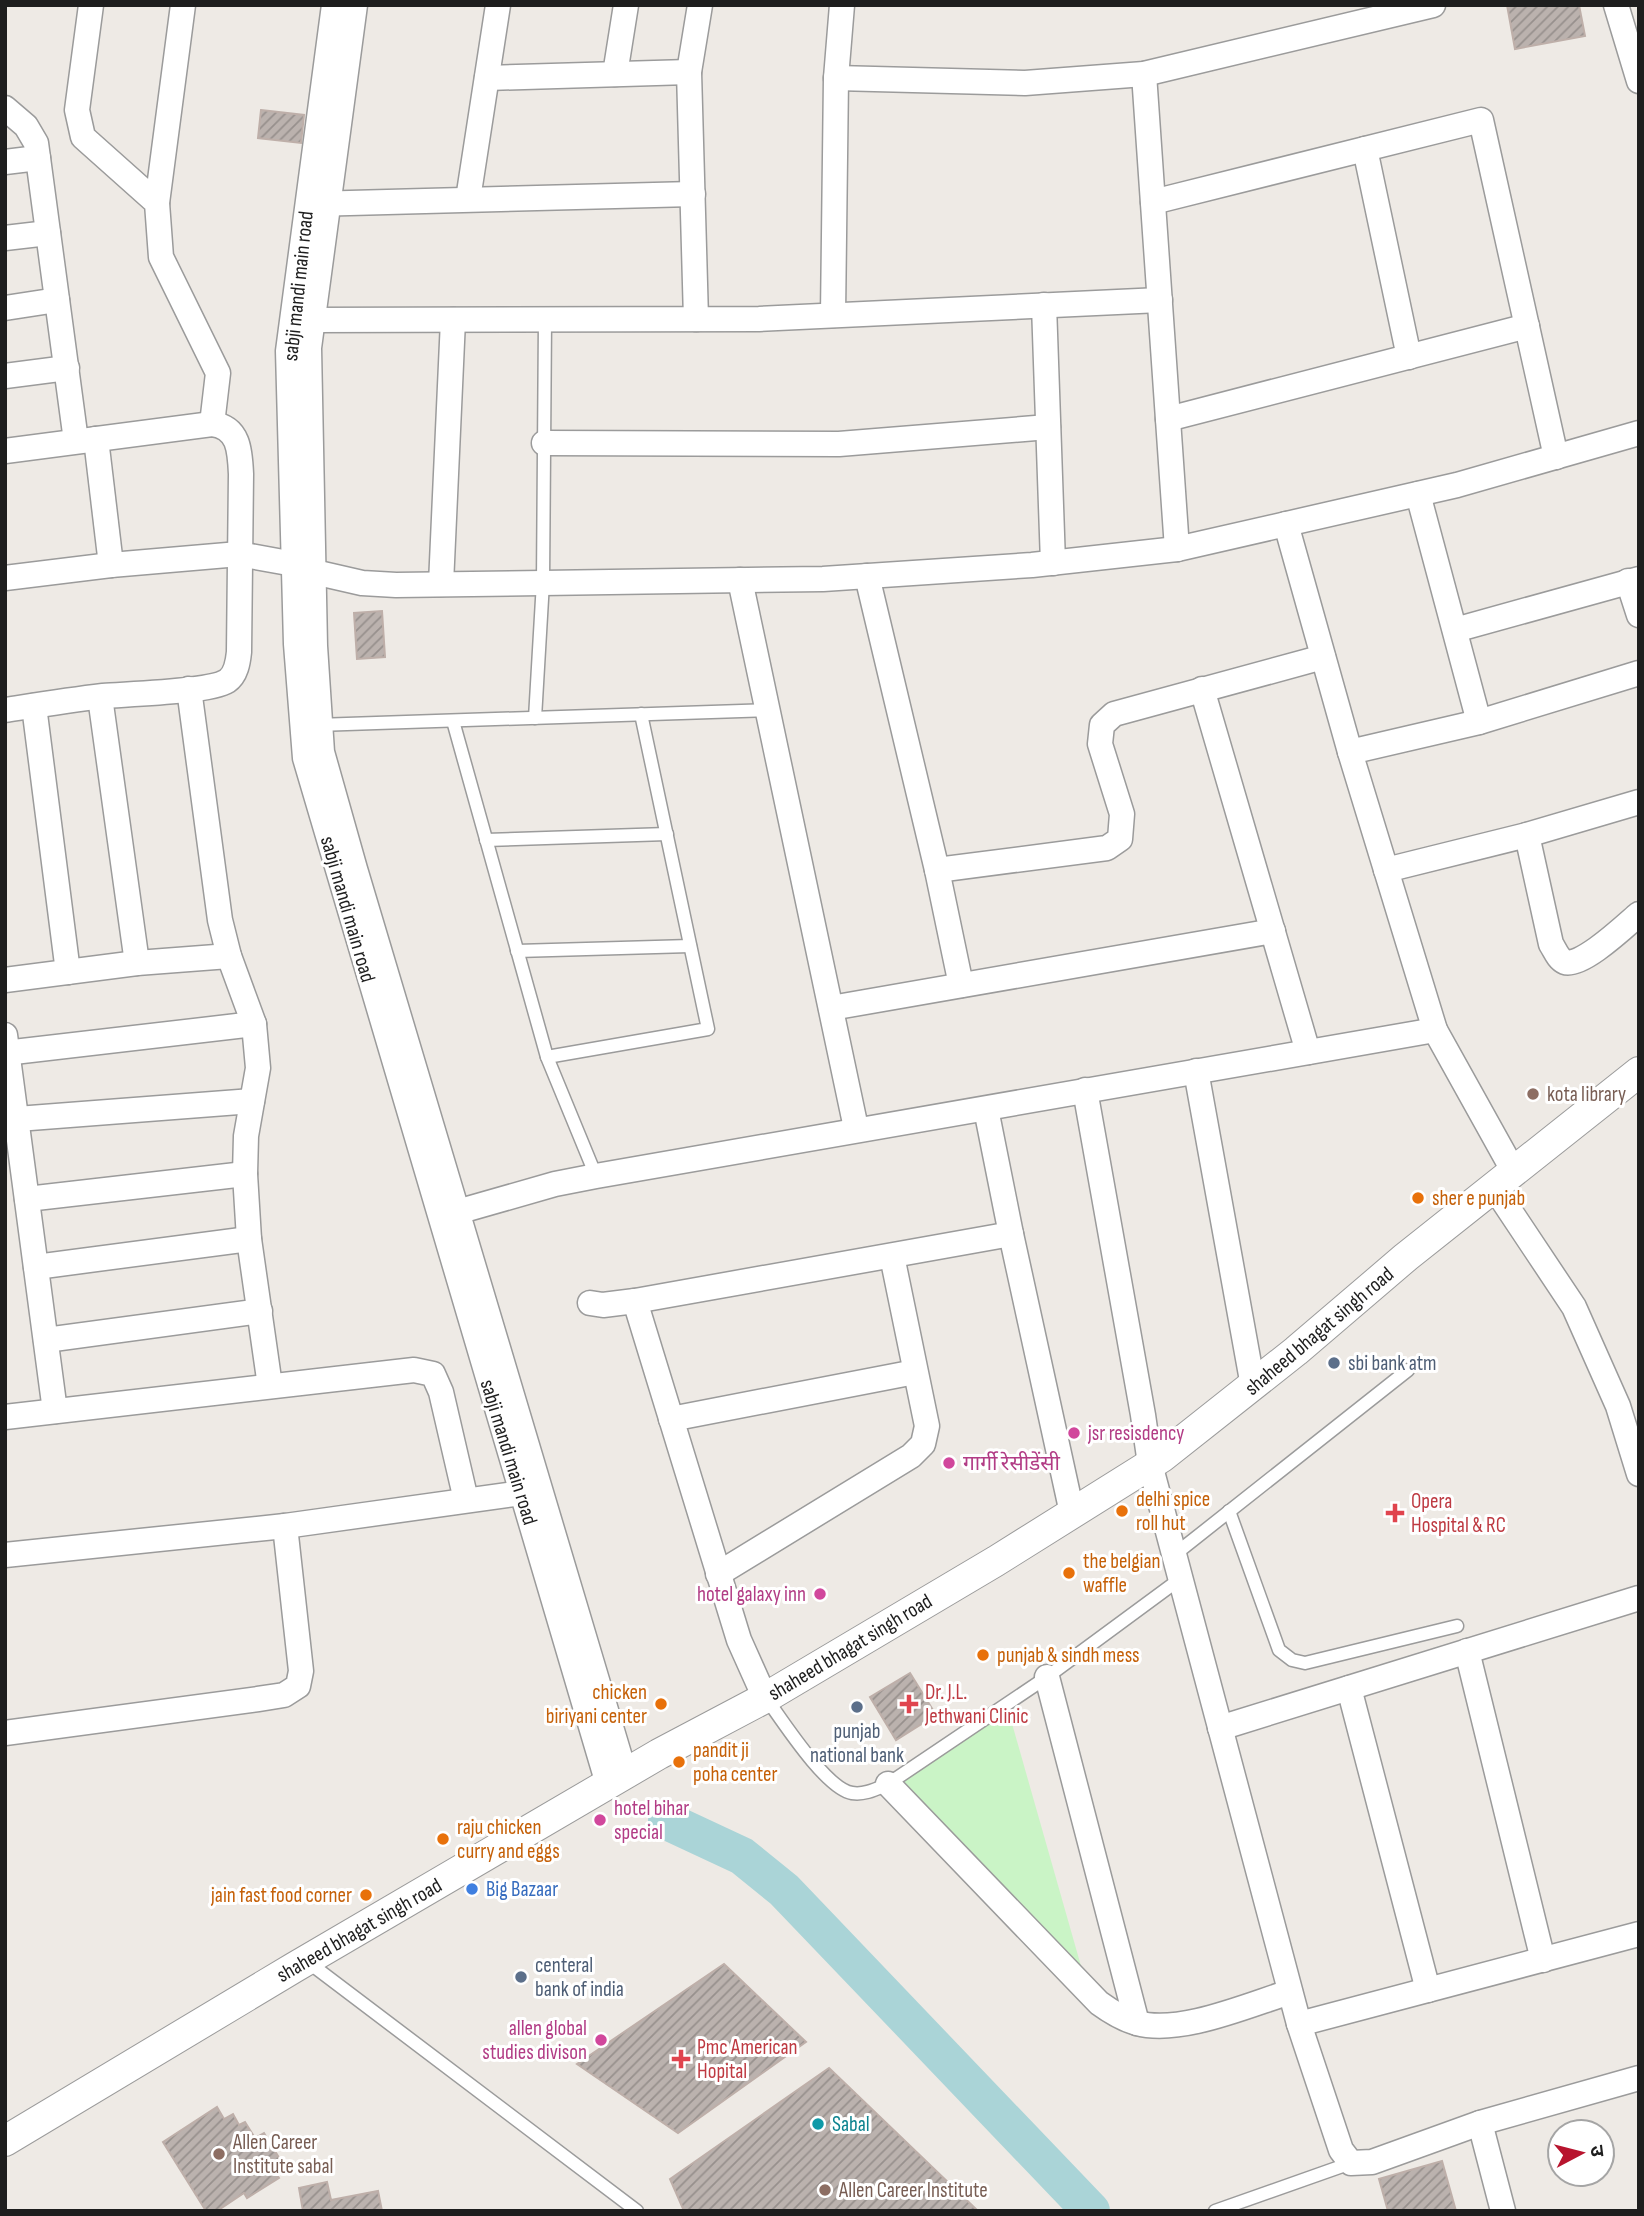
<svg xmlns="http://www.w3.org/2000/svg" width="1644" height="2216" viewBox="0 0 1644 2216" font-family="'Sofia Sans Condensed','Noto Sans Devanagari',sans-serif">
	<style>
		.park { fill: #caf4c6 }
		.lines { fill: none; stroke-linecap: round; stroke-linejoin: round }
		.river { stroke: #aad4d7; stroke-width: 38 }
		.building { fill: url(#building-hatch); stroke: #beafa9; stroke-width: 2 }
		.service-casing { stroke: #9b9b9b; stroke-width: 15 }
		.minor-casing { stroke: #9b9b9b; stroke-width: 27 }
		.tertiary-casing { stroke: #9b9b9b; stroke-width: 32 }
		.service { stroke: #fff; stroke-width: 12 }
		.minor { stroke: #fff; stroke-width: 24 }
		.tertiary { stroke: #fff; stroke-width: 30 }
		.education-dot { fill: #8d6e63; stroke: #fff; stroke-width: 2.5 }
		.food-dot { fill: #e8710a; stroke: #fff; stroke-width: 2.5 }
		.service-dot { fill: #5c6f8a; stroke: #fff; stroke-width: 2.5 }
		.hotel-dot { fill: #d1479c; stroke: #fff; stroke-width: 2.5 }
		.health-dot { fill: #e0444e; stroke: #fff; stroke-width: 2.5 }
		.shop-dot { fill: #3f7fe0; stroke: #fff; stroke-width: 2.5 }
		.culture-dot { fill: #0f9aa8; stroke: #fff; stroke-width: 2.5 }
		.labels { text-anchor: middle; stroke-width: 6; stroke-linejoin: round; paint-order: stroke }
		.street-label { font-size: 21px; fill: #1e1e1e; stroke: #fff }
		.education-label { font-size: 21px; fill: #785e54; stroke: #fff; text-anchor: start }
		.food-label { font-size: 21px; fill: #c56008; stroke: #fff; text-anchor: start }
		.service-label { font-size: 21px; fill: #4e5e75; stroke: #fff; text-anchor: start }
		.hotel-label { font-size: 21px; fill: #b23c85; stroke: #fff; text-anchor: start }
		.health-label { font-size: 21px; fill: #be3a42; stroke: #fff; text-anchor: start }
		.shop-label { font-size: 21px; fill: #366cbe; stroke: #fff; text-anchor: start }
		.culture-label { font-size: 21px; fill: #0d838f; stroke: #fff; text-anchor: start }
	</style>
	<defs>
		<pattern id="building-hatch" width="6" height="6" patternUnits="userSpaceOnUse" patternTransform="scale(1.75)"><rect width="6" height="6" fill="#bbb2ae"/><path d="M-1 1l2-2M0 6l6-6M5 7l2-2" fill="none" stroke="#97908d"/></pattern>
	</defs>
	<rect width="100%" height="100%" fill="#eeeae5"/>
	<path class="park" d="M1007,1706L1081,1966L899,1777Z"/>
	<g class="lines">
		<path class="river" d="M667,1821L742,1856L784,1890L1091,2211"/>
	</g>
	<g class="building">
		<path d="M1507,5H1579L1585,36L1515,49Z"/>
		<path d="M261,110L304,115L301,143L258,138Z"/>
		<path d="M382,611L385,657L357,659L354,613Z"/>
		<path d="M910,1673L936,1715L896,1740L870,1697Z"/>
		<path d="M724,1964L806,2042L678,2133L577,2064Z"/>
		<path d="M829,2068L978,2211H684L670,2179Z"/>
		<path d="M217,2107L224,2119L233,2114L239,2125L245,2122L255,2138L264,2133L281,2161L272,2167L279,2178L247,2198L244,2193L217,2211H206L163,2142Z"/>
		<path d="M1442,2161L1456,2211H1388L1379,2179Z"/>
		<path d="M327,2182L331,2200L378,2191L382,2211H303L299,2188Z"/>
	</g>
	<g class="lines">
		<g class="service-casing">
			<g id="service">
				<path d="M535,718L543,582L545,319"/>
				<path d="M453,721L547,1057L596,1176"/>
				<path d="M317,725L768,710"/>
				<path d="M486,840L667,834"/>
				<path d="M517,951L690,946"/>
				<path d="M547,1057L708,1029L641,714"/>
				<path d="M1229,1511L1279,1650L1292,1660L1305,1663L1457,1626"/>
				<path d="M1174,1555L1408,1370"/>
				<path d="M766,1698C782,1720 826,1789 852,1793C865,1795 876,1789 888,1784L1047,1677L1180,1579"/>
				<path d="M308,1962L637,2211"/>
				<path d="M1215,2211L1351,2163"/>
			</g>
		</g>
		<g class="minor-casing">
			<g id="minor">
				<path d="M91,5L77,110L83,137L157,203L161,257L218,373L212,424"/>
				<path d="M334,5L288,351L296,644L305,758L608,1784"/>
				<path d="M355,5L309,348L315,646L322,752L355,869L625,1774"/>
				<path d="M1616,5L1639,81"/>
				<path d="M615,74L626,5"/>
				<path d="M1144,74L1177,549"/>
				<path d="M487,78L689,72"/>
				<path d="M836,78L1025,83L1144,74L1433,5"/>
				<path d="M5,108L26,126L36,143L76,441"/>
				<path d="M1365,149L1409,357"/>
				<path d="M5,162L38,158"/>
				<path d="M468,199L498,5"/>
				<path d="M1153,202L1481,120L1556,457"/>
				<path d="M157,203L183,5"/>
				<path d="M312,204L693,194"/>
				<path d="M5,238L48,233"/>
				<path d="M1044,305L1053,563"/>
				<path d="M5,308L57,300"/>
				<path d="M833,315L836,78L842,5"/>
				<path d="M297,318L312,320L759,319L1160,300"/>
				<path d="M696,319L689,72L700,5"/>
				<path d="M5,376L67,368"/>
				<path d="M1168,419L1527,326"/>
				<path d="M96,439L111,565"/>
				<path d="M544,443L839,444L1048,427"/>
				<path d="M5,451L212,424C239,427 240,451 241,474L239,652C238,662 236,675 227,681C210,692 127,694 103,696C70,700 38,705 5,710"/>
				<path d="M1418,494L1479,722"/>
				<path d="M1286,524L1350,752L1435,1030L1514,1172"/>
				<path d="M867,576L937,870L961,985"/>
				<path d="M5,578L111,565L239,554L294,564L314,572L362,583L396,585L823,579L1032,565L1177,549L1457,485L1639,433"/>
				<path d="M740,580L856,1128"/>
				<path d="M1628,581L1639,615"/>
				<path d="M441,584L453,320"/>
				<path d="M1455,630L1639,579"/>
				<path d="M189,689L220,920L229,956L254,1024L258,1068L246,1136L245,1174L249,1239L270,1386"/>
				<path d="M1202,689L1308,1052"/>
				<path d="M100,697L137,963"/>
				<path d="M34,706L68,972"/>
				<path d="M1350,752L1479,722L1639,673"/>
				<path d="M1527,835L1551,944C1555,950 1558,959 1565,962C1581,968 1626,925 1639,914"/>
				<path d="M937,870L1107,848L1120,839L1122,814L1100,744L1102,725L1114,714L1323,657"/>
				<path d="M1386,870L1527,835L1639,802"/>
				<path d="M5,980L137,963L229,956"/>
				<path d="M831,1008L1273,931"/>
				<path d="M5,1035L55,1411"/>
				<path d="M5,1053L254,1024"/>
				<path d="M1196,1071L1253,1386"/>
				<path d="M1085,1090L1143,1415L1150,1464L1299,2024L1341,2150L1351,2163L1372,2162L1480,2123L1639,2078"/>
				<path d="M986,1109L1011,1234L1072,1513"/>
				<path d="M17,1119L252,1101"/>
				<path d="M1494,1187L1574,1307L1618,1406L1639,1474"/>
				<path d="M27,1199L245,1174"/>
				<path d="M443,1216L555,1184L596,1176C875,1125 1155,1078 1435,1030"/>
				<path d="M36,1267L249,1239"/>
				<path d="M635,1301L739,1640L765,1698"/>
				<path d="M590,1303L603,1305L635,1301L1011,1234"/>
				<path d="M46,1340L260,1311"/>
				<path d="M5,1417L414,1370L433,1374L441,1392L466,1500"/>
				<path d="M671,1419L915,1372"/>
				<path d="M5,1555L285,1526L536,1491"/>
				<path d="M718,1574L911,1456L923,1444L927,1426L892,1256"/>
				<path d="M1467,1651L1543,1960"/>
				<path d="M1047,1677L1137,2023"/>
				<path d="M1349,1688L1428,1990"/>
				<path d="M1220,1728L1639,1598"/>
				<path d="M5,1733L258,1699L284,1695L298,1686L301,1671L285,1526"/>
				<path d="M888,1784L1099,2003C1110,2011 1123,2019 1137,2023C1180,2035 1248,2005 1290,1992"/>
				<path d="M1299,2024L1639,1934"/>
				<path d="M1480,2123L1503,2211"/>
			</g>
		</g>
		<g class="tertiary-casing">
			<path id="tertiary" d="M5,2141L295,1967L659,1754L765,1698L996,1561L1162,1457L1296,1351L1406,1257L1639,1072"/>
		</g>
		<use href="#service" class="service"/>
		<use href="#minor" class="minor"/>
		<use href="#tertiary" class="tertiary"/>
	</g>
	<g class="education-dot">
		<circle cx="1533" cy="1094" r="7"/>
		<circle cx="219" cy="2154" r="7"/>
		<circle cx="825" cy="2190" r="7"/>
	</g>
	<g class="food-dot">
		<circle cx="1418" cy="1198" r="7"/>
		<circle cx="1122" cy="1511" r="7"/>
		<circle cx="1069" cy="1573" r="7"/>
		<circle cx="983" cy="1655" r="7"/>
		<circle cx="661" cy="1704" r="7"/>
		<circle cx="679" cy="1762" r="7"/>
		<circle cx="443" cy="1839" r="7"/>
		<circle cx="366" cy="1895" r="7"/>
	</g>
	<g class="service-dot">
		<circle cx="1334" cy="1363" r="7"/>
		<circle cx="857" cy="1707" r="7"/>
		<circle cx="521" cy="1977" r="7"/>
	</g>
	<g class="hotel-dot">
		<circle cx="1074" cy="1433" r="7"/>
		<circle cx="949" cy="1463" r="7"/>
		<circle cx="820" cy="1594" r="7"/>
		<circle cx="600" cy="1820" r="7"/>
		<circle cx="601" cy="2040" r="7"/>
	</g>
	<g class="health-dot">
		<path d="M1391.5 1502.5h7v7h7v7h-7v7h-7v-7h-7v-7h7z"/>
		<path d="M905.5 1693.5h7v7h7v7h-7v7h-7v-7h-7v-7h7z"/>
		<path d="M677.5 2048.5h7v7h7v7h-7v7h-7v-7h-7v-7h7z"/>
	</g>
	<circle class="shop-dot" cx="472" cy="1889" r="7"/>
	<circle class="culture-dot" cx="818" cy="2124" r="7"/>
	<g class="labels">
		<g class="street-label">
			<text transform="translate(298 286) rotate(-84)" y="7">sabji mandi main road</text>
			<text transform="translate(348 909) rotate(74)" y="7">sabji mandi main road</text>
			<text transform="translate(1319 1331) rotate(-40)" y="7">shaheed bhagat singh road</text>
			<text transform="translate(509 1452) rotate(73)" y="7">sabji mandi main road</text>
			<text transform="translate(850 1647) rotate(-31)" y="7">shaheed bhagat singh road</text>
			<text transform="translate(359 1930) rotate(-30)" y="7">shaheed bhagat singh road</text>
		</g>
		<g class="education-label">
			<text x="1547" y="1101">kota library</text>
			<text x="233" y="2149">Allen Career<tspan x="233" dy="24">Institute sabal</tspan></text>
			<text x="839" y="2197">Allen Career Institute</text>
		</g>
		<g class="food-label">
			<text x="1432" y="1205">sher e punjab</text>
			<text x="1136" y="1506">delhi spice<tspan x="1136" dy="24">roll hut</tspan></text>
			<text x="1083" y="1568">the belgian<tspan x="1083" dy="24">waffle</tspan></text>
			<text x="997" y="1662">punjab &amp; sindh mess</text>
			<text x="647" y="1699" text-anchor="end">chicken<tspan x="647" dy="24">biriyani center</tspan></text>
			<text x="693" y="1757">pandit ji<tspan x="693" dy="24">poha center</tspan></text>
			<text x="457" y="1834">raju chicken<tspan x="457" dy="24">curry and eggs</tspan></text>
			<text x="352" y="1902" text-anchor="end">jain fast food corner</text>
		</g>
		<g class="service-label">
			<text x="1348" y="1370">sbi bank atm</text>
			<text x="857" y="1738" text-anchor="middle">punjab<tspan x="857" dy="24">national bank</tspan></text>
			<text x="535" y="1972">centeral<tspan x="535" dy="24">bank of india</tspan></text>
		</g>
		<g class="hotel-label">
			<text x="1088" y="1440">jsr resisdency</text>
			<text x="963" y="1470">गार्गी रेसीडेंसी</text>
			<text x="806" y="1601" text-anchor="end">hotel galaxy inn</text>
			<text x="614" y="1815">hotel bihar<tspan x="614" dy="24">special</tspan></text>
			<text x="587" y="2035" text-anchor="end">allen global<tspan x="587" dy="24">studies divison</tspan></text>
		</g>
		<g class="health-label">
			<text x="1411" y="1508">Opera<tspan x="1411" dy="24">Hospital &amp; RC</tspan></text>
			<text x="925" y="1699">Dr. J.L.<tspan x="925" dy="24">Jethwani Clinic</tspan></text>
			<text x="697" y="2054">Pmc American<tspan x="697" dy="24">Hopital</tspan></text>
		</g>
		<g class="shop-label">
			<text x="486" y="1896">Big Bazaar</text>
		</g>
		<g class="culture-label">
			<text x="832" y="2131">Sabal</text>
		</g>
	</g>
	<rect width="1644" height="2216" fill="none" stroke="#1e1e1e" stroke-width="14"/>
	<g transform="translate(1581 2153) rotate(83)"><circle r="33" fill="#ffffff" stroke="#a5a5a5" stroke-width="2"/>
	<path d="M0-5L12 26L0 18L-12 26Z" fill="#b8142e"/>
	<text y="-10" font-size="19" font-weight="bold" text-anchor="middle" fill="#1e1e1e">उ</text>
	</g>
</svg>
